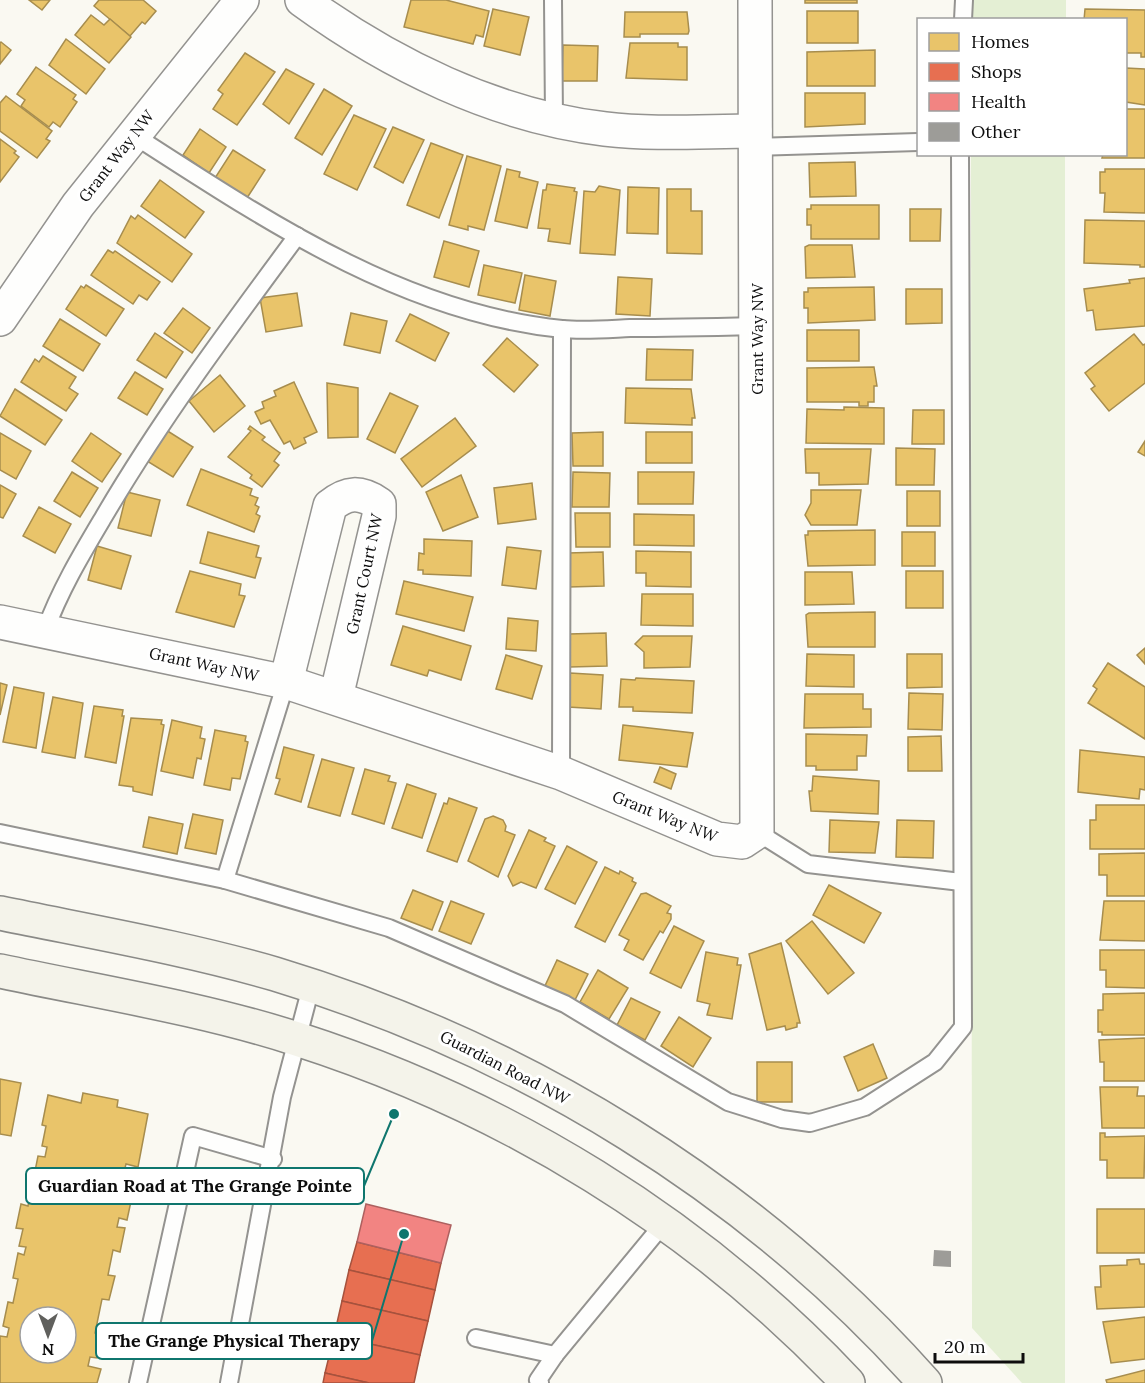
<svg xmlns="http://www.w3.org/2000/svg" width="1145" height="1383" viewBox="0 0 1145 1383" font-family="Lora,serif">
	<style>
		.green { fill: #e4efd4 }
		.homes { fill: #e9c46a; stroke: #a78d4e; stroke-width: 1.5; fill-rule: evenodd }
		.shops { fill: #e76f51; stroke: #a6523d; stroke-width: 1.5 }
		.health { fill: #f28482; stroke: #ad605f; stroke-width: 1.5 }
		.building { fill: #9d9c98 }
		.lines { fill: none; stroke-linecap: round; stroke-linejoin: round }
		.lane-casing { stroke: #949390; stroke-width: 20 }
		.street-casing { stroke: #949390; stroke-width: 36 }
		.secondary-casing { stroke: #8a8a87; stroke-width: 36 }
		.lane { stroke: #fefefd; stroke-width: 16 }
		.street { stroke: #fefefd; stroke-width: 33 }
		.secondary { stroke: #f4f3ea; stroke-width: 33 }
		.labels { text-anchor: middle; stroke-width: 6; stroke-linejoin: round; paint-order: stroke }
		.street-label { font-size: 16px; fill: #0d0d0d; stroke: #fff }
		.leader { fill: none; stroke: #0f766e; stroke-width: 2 }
		.callout-dot { fill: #0f766e; stroke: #fff; stroke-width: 2 }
		.callout { fill: #fff; stroke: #0f766e; stroke-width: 2 }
		.callout-label { font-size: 18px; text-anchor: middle; font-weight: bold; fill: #0d0d0d }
	</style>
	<rect width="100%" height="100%" fill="#faf9f2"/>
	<g class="green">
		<rect x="971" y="0" width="95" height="19"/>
		<path d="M971,155H1065V1383H1022L972,1328Z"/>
	</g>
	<g class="homes">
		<path d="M29,0H50L42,10Z"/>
		<path d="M99,0H143L156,11L145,24L142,22L130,36L94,6Z"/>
		<path d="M411,0H446L489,11L483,37L476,35L473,44L404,27Z"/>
		<rect x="805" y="0" width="52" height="3"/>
		<path d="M493,9L529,17L520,55L484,46Z"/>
		<path d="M1085,9L1145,10V57H1141V53H1126V20H1084Z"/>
		<rect x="807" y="11" width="51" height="32"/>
		<path d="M625,12H687L689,31L688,34H640V37H624Z"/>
		<path d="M91,15L104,25L110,19L131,37L109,63L75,35Z"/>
		<path d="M66,39L105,69L86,94L49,65Z"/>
		<path d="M1,42L11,50L0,64V43Z"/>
		<path d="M630,43H678V47H687V80L626,78Z"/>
		<path d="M563,45L598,46L597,81H562Z"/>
		<path d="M875,50V86H807V52Z"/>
		<path d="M245,53L275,72L237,125L213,109L223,94L218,90Z"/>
		<path d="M36,67L76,95L73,99L77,102L60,127L53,122L49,127L21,106L25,100L17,94Z"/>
		<path d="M1126,68L1145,69V105L1126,102Z"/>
		<path d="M286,69L314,84L289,124L263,104Z"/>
		<path d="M324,89L352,106L322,155L295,138Z"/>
		<path d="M805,93H865V124L805,127Z"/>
		<path d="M6,96L52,131L46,139L50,141L37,158L0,131V103Z"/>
		<path d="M1126,109H1145V158H1102L1103,154H1126Z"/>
		<path d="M354,115L386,129L357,190L324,174Z"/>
		<path d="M393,127L424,140L403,183L374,167Z"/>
		<path d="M200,129L226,147L209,173L183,155Z"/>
		<path d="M0,139L16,151L14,153L19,157L0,182Z"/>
		<path d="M431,143L463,155L439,218L407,205Z"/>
		<path d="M233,150L265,170L247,198L215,178Z"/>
		<path d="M467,156L501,166L484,230L468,226V230L449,225Z"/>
		<path d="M855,162L856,196L810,197L809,163Z"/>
		<path d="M507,169L520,172L519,177L538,182L527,228L495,221Z"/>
		<path d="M1105,169H1145V213L1104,212L1105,193H1100V172H1105Z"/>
		<path d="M160,180L204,212L185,238L141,206Z"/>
		<path d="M547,184L575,188L574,191L577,192L570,244L548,241L550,229L538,228L543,190H546Z"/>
		<path d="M599,186L620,190L615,255L580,253L584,191L595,192Z"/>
		<path d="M628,187L659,188L658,234L627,233Z"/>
		<path d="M667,189H691V211H702V254L667,253Z"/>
		<path d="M811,205H879V239H811V225H807V209H811Z"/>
		<path d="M910,209H941L940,241H910Z"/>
		<path d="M138,215L192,254L172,282L117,243L131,216L135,219Z"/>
		<path d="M1085,220L1145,221V267H1140V265L1084,263Z"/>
		<path d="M444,241L479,251L469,287L434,277Z"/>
		<path d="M809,245H852L855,277L806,278L805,247Z"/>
		<path d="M108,250L113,253L115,251L160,282L147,300L139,295L133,304L91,275Z"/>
		<path d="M484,265L522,273L515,303L478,295Z"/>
		<path d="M525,275L556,281L550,316L519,310Z"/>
		<path d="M618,277L652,279L650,316L616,314Z"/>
		<path d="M1145,278V326L1096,330L1093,310L1087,311L1084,289L1130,283L1129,280Z"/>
		<path d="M86,285L124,309L106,336L66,309L81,286L84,288Z"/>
		<path d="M874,287L875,320L808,323V308H804V292H808V288Z"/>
		<path d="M906,289H942V323L906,324Z"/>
		<path d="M297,293L302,326L266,332L260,298Z"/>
		<path d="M183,308L210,328L192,353L164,333Z"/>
		<path d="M351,313L387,321L380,353L344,345Z"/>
		<path d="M410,314L449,333L435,361L396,341Z"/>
		<path d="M60,319L100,344L83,371L43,346Z"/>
		<rect x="807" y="330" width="52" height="31"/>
		<path d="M155,333L183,352L166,378L137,360Z"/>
		<path d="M1134,334L1143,345L1145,344V383L1109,411L1091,389L1095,386L1085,373Z"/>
		<path d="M507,338L538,365L514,392L483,365Z"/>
		<path d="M647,349L693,350L692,380H646Z"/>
		<path d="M43,356L76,377L69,388L78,394L66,411L21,382L35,359L39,362Z"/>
		<path d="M874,367L877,386H874V402H868V406H859V402H807V368Z"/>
		<path d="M135,372L163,389L147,415L118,398Z"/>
		<path d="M220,375L245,406L214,432L189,401Z"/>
		<path d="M294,382L317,432L304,438L306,443L294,449L290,441L284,444L270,420L261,424L255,412L264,408L262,402L276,396L274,391Z"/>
		<path d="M327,383L358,388V437L328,438Z"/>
		<path d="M626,388L691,389L695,418H692V425L625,423Z"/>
		<path d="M15,389L62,420L45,445L0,416Z"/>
		<path d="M390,393L418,406L395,453L367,439Z"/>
		<path d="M844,407L884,408V444L806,443L807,409L844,410Z"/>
		<path d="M913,410H944V444H912Z"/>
		<path d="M455,418L476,446L422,487L401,459Z"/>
		<path d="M250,426L265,437L262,440L280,453L274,461L279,465L262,487L250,478L252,475L228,457L251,431L248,429Z"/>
		<path d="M166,430L193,447L173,477L147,461Z"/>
		<path d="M603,432V466H573L572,433Z"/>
		<rect x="646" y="432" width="46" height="31"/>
		<path d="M0,433L31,451L16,479L0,470Z"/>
		<path d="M91,433L121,454L102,482L72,461Z"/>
		<path d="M1145,441V456L1138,452Z"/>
		<path d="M896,448L935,449L934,485H896Z"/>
		<path d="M805,449H871L868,484L819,485V473H806Z"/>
		<path d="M201,469L252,489L250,495L258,498L255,505L259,507L256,514L260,516L254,532L187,505Z"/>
		<path d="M72,472L98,488L80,517L54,501Z"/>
		<path d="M573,472L610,473L609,507H572Z"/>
		<path d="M638,472H694L693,504H638Z"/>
		<path d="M461,475L478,517L443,531L426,492Z"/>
		<path d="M532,483L536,519L498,524L494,488Z"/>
		<path d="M0,485L16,494L3,518L0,517Z"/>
		<path d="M811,490H861L857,525H811L805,515L811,503Z"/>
		<rect x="907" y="491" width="33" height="35"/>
		<path d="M127,492L160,500L151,536L118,528Z"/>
		<path d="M39,507L71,524L55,553L23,536Z"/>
		<path d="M575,513H610V547H576Z"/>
		<path d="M634,514L694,515V546L634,545Z"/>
		<path d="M875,530V565L808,566L805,535H808V531Z"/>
		<path d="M208,532L259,546L256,557L261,558L255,578L200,563Z"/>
		<rect x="902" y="532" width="33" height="34"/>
		<path d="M424,539L472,541L471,576L423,574V570H418L419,553L424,554Z"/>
		<path d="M97,546L131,556L121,589L88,580Z"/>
		<path d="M507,547L541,551L536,589L502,585Z"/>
		<path d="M636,551L691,552V587L646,586V573H636Z"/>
		<path d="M603,552L604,586L569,587L568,553Z"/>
		<path d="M190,571L241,584L239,595L245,596L234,627L176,612Z"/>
		<rect x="906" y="571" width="37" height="37"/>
		<path d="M805,572H852L854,604L805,605Z"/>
		<path d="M404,581L473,597L464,631L396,614Z"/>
		<path d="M642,594H693V626L641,625Z"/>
		<path d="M875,612V647H808L806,615L809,613Z"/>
		<path d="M508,618L538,621L536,651L506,649Z"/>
		<path d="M403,626L471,646L461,680L429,670L427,676L391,665Z"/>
		<path d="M606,633L607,666L570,667L569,634Z"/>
		<path d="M643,636H692L690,667L644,668V652L635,644Z"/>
		<path d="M1145,648V664L1137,655Z"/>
		<path d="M807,654L854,655V687L806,686Z"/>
		<path d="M907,654H942V687L907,688Z"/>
		<path d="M506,655L542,666L532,699L496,689Z"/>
		<path d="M1108,663L1145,687V739L1088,703L1097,689L1093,686Z"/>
		<path d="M570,673L603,675L601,709L568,707Z"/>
		<path d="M636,678L694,681L692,713L633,711V707H619L621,679L635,680Z"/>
		<path d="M0,683L7,685L0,715Z"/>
		<path d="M14,687L44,693L36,748L3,742Z"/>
		<path d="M909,693L943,694L942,730L908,729Z"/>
		<path d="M805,694H863V709H871V727L804,728Z"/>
		<path d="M53,697L83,703L75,758L42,752Z"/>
		<path d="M94,706L123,710L122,716H124L116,763L85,757Z"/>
		<path d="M131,718L162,720L161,724L164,725L152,795L133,791V787L119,785Z"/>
		<path d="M172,720L202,727L200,738L205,739L201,759L197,758L193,778L161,771Z"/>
		<path d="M623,725L693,733L687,767L619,760Z"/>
		<path d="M215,730L246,736L245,741L248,742L240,779L232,778L230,790L204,785Z"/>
		<path d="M806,734L867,735L866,756H857V770H816V766H806Z"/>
		<path d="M941,736L942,771H908V737Z"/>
		<path d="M284,747L314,755L301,802L275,794L280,779L276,778Z"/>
		<path d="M1080,750L1145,757V790L1140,789L1139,799L1078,792Z"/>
		<path d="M322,759L354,768L340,816L308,807Z"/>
		<path d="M660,767L676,774L671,789L654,782Z"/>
		<path d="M365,769L390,776L388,781L396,783L384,824L352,814Z"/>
		<path d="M813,776L879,781L878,814L811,811L809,791H812Z"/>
		<path d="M407,784L436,794L422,838L392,828Z"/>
		<path d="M449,798L477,808L457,862L427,851L444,803L447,804Z"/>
		<path d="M1096,805H1145V849H1090V820H1096Z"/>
		<path d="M193,814L223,820L216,854L185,848Z"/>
		<path d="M493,816L503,820L506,826L505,831L515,835L498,877L468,861L485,819Z"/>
		<path d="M149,817L183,824L177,854L143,847Z"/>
		<path d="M830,820L879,822L875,853L829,852Z"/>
		<path d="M897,820L934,821L933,858L896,857Z"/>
		<path d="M529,830L546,838L544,841L555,846L536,888L521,882L513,886L508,876Z"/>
		<path d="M567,846L597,862L575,904L545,889Z"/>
		<path d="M1145,853V896H1107V875H1099V854Z"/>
		<path d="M605,867L619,874L620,871L633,878L632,881L636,883L605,942L575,927Z"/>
		<path d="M829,885L881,913L864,943L813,915Z"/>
		<path d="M413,890L443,902L432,930L401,918Z"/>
		<path d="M646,893L671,906L667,913L671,914V919L663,933L660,931L643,960L624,950L629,940L619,935L641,894Z"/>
		<path d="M451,901L484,914L471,944L439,931Z"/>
		<path d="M1104,901H1145V941L1100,940Z"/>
		<path d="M812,921L854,973L828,994L786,941Z"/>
		<path d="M674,926L704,941L681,988L650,973Z"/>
		<path d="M781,943L800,1023H797V1027L786,1030L785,1026L767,1030L749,954Z"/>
		<path d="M1100,950H1145V988L1106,987V970H1100Z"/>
		<path d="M706,952L738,958L737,965H741L732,1019L707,1015L710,1004L697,1001Z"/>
		<path d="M557,960L588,974L574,1002L544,988Z"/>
		<path d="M598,970L628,988L609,1019L580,1002Z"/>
		<path d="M1145,993V1035H1102V1032H1098V1010H1103V994Z"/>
		<path d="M631,998L660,1012L645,1040L617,1025Z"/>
		<path d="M679,1017L711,1038L693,1067L661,1046Z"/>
		<path d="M1145,1038V1081H1104V1062H1100L1099,1040Z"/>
		<path d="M873,1044L887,1078L858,1091L844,1057Z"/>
		<rect x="757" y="1062" width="35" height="40"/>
		<path d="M0,1079L21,1083L11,1136L0,1134Z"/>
		<path d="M1100,1087H1138L1137,1096H1145V1128H1102Z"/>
		<path d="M83,1093L118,1100L117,1107L148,1114L138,1167L126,1164L124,1172L135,1174L131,1192H133L127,1220L119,1218L117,1227L125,1228L120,1252L113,1250L108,1275L115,1276L109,1300L102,1299L95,1333L102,1335L97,1358L90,1357L88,1366L101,1369L97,1383H0V1336L7,1337L9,1328L3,1326L8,1302L13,1303L18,1279L13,1278L18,1253L24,1255L26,1247L19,1246L23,1229L16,1228L21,1204L28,1206L31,1189L39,1191L41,1183L33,1181L38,1156L45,1157L47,1147L42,1146L46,1126L42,1125L48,1095L81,1103ZM30,1317H66V1353H30Z"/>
		<path d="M1100,1133H1105V1137L1145,1136L1144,1178H1107V1160H1100Z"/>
		<rect x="1097" y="1209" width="48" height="44"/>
		<path d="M1139,1259L1140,1264H1145V1307L1097,1309L1095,1287H1101L1100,1266L1127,1265V1260Z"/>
		<path d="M1145,1317V1359L1111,1363L1103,1322Z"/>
		<path d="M1145,1370V1383H1107L1106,1380Z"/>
	</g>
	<g class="shops">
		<path d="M357,1242L441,1263L435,1290L349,1270Z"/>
		<path d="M349,1270L435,1290L428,1321L342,1301Z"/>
		<path d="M342,1301L428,1321L420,1355L334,1336Z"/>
		<path d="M334,1336L420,1355L414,1383H369L325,1373Z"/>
		<path d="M325,1373L369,1383H323Z"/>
	</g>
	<path class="health" d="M366,1204L451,1225L441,1263L357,1242Z"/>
	<path class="building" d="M934,1250L951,1251V1267L933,1266Z"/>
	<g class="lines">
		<g class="lane-casing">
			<g id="lane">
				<path d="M553,0L554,119"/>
				<path d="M963,20L964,0"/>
				<path d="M132,134C264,219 402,313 562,329C585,331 608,329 630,328C673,328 715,327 757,326"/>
				<path d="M755,147L918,142"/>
				<path d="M45,631C60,590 81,555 103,518C161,419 229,328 297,236"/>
				<path d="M561,773L562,329"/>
				<path d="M757,832L808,864L961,882"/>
				<path d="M0,833L225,880L389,928L565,1004L728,1102L782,1119L810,1123L865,1107L935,1062L963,1027L960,154"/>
				<path d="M225,880L286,682"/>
				<path d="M476,1338L555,1355"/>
				<path d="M138,1383L193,1136L273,1159"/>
				<path d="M229,1383L282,1097L311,987"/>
				<path d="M540,1383L538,1380L555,1355L664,1223"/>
			</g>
		</g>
		<g class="street-casing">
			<g id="street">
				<path d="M302,0C390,64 495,116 605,129C654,135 705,131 755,131"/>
				<path d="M0,319L78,205L242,0"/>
				<path d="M0,622L286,682L561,773L717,839L742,842L757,832L755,0"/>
				<path d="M286,682L330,506C347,492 360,491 379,504V516L336,697"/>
			</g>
		</g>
		<g class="secondary-casing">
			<g id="secondary">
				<path d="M0,913C92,932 185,948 275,974C523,1049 753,1189 925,1383"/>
				<path d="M0,971C98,992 201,1008 297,1039C506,1106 697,1223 848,1383"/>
			</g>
		</g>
		<use href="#lane" class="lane"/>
		<use href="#street" class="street"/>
		<use href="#secondary" class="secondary"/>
	</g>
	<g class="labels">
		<g class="street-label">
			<text transform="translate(116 156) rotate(-52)" y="6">Grant Way NW</text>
			<text transform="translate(757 339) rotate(-90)" y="6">Grant Way NW</text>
			<text transform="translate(364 574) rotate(-78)" y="6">Grant Court NW</text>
			<text transform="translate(204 664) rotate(12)" y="6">Grant Way NW</text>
			<text transform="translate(665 816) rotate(22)" y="6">Grant Way NW</text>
			<text transform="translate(505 1067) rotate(27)" y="6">Guardian Road NW</text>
		</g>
	</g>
	<path class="leader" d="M394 1114L364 1186M404 1234L372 1341"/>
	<g class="callout-dot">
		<circle cx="394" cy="1114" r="6"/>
		<circle cx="404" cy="1234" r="6"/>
	</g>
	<g class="callout">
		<rect x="26" y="1168" width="338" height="36" rx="6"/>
		<rect x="96" y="1323" width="276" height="36" rx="6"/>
	</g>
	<g class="callout-label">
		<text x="195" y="1192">Guardian Road at The Grange Pointe</text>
		<text x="234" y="1347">The Grange Physical Therapy</text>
	</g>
	<rect x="917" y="18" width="210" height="138" fill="#ffffff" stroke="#9e9e9e" stroke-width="1.5"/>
	<rect x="929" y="33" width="30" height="18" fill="#e9c46a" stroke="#9e9e9e" stroke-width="1.5"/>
	<text x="971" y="48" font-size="18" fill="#0d0d0d">Homes</text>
	<rect x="929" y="63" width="30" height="18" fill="#e76f51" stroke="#9e9e9e" stroke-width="1.5"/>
	<text x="971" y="78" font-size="18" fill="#0d0d0d">Shops</text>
	<rect x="929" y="93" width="30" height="18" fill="#f28482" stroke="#9e9e9e" stroke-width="1.5"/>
	<text x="971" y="108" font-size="18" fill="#0d0d0d">Health</text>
	<rect x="929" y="123" width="30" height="18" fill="#9d9c98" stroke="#9e9e9e" stroke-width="1.5"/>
	<text x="971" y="138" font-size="18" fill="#0d0d0d">Other</text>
	<g transform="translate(48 1335) rotate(180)"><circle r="28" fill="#ffffff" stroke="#9e9e9e" stroke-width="1.5"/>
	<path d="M0-4.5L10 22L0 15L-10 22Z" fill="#60605d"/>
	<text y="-9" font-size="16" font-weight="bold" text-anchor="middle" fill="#0d0d0d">N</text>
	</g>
	<path d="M935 1353v9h88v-9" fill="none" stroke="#0d0d0d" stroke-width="3"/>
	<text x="944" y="1353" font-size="18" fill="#0d0d0d" stroke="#ffffff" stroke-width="4.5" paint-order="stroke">20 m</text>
</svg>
